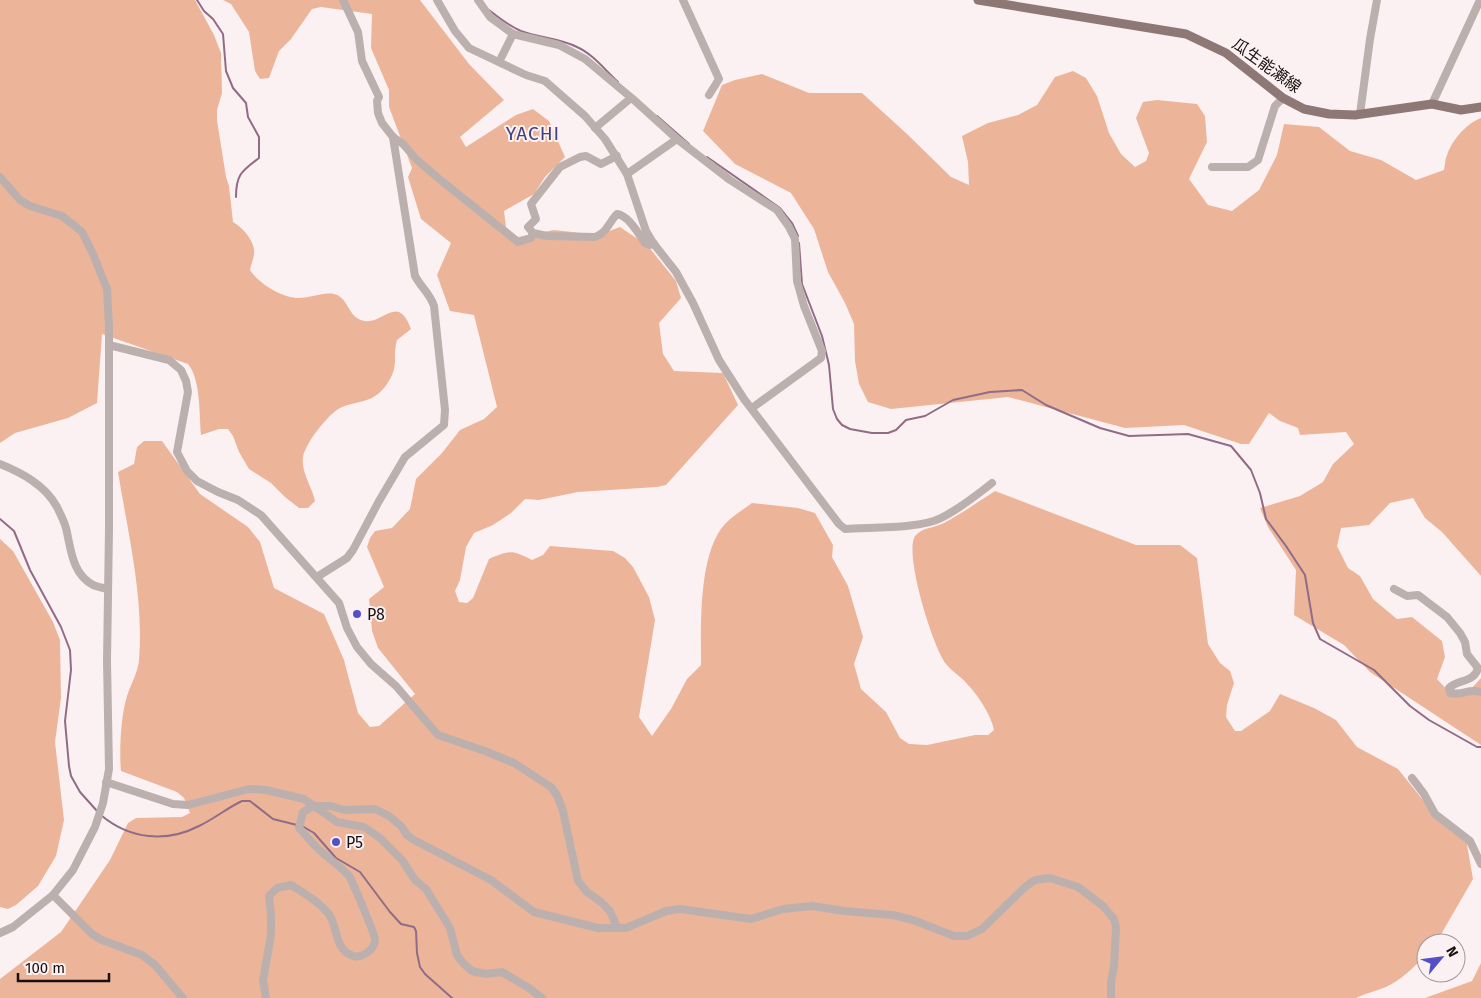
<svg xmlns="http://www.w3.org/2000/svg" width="1481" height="998" viewBox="0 0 1481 998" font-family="'Fira Sans','Noto Sans JP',sans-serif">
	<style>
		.forest { fill: #ecb59a }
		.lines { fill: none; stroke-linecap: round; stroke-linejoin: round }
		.stream { stroke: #906c86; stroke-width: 2 }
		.minor { stroke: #bcb0ae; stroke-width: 8 }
		.major { stroke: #8d7875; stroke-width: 9 }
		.poi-dot { fill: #554fc6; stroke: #fcf1f2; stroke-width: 2 }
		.labels { text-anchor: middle; stroke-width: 4; stroke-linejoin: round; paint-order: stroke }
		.street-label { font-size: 16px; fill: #191011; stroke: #fcf1f2 }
		.poi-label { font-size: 16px; fill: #191011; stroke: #fcf1f2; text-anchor: start }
		.quarter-label { font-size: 19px; letter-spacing: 1px; fill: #3f407d; stroke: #fcf1f2 }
	</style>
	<rect width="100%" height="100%" fill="#fcf1f2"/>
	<g class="forest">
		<path d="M0,0H195L214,35L221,53L222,93L217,110V120L226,177L229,186L233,222C242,227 253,239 254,250C255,256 251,264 250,270C259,284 283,298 299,298C311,298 322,292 334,294C348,297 348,316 361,320C382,328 397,291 411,329L397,340C392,358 400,365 387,384C372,405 360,399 340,408C328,414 305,444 303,457C301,473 312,486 315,501L308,508H299L285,497L271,483L249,469L239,452L233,436L228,429H219L201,435C199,414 201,380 188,364L102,334L97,403L68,418L15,433L0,443Z"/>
		<path d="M223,0H420L469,64L504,100L460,137L466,147L516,115L533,109L549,121L565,157L545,177L534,194L504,211L506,227L518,237L554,230L599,235L620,227L648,246L676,281L681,298L659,323L663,354L674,371L723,373L738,405L666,485L657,487L578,492L539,500L525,499L511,513L493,525L474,533L466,547L460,580L455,591L459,602L467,603L473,598L489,559C510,550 512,550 532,560L543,555L550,546L613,551L625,558L633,567L649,597L655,620L639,717L652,736L671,709L687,679L701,665C701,627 698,553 725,524C732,516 743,510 752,503L798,508L815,513L833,545L832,557L848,586L863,637L854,664L861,689L886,712L900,738L909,744L927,745L975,735H988L994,730C992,717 978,695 968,685C962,677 952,672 946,664C933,648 902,549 916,535C923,527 935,528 944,523C961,514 978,502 995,491L1136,545H1180L1197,558L1208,644L1220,663L1230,671L1234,683L1227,705L1226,717L1235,731H1241L1270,711L1280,694L1314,708L1336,720L1357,747L1398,769L1435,815L1466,839L1473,879L1436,943H1426V955C1415,966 1400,981 1386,987C1376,991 1366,993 1356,998H0V979L61,932L110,860L128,823L136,818L182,817L190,813L184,798L177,792L121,771C119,751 121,715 127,696C131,684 138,672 139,660C144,597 128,534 118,472L134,464L137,447L144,441H162L200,494L248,527L260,542L274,588L324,614L344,660L358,713L370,727L379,726L415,694L378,648L372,631L369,599L384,587L367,547L370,538L375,531L392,528L410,509L416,479L442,453L460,430L484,419L497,407L474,315L450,311L437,275L451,243L421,219L408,177L412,168L389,107V90L371,48L372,14L321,7L312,9L291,39L279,51L269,78L260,79L255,71L249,32L231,4Z"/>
		<path d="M1073,71L1086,78L1097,96L1109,133L1121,154L1135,167L1146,161L1149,153L1136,118L1143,102L1157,100L1197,104L1205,116L1207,142L1189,179L1208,205L1232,211L1259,190L1277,155L1284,124L1319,127L1350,151L1381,160L1416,180L1444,170C1445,165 1445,159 1447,155C1452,140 1467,123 1481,118V576L1442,532L1425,518L1413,498L1390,503L1369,525L1341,528L1337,546L1348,568L1360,576L1373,599L1397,619L1412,617L1442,641L1445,657L1437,679L1450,693L1469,691L1481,678V745L1370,672L1344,645L1294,615L1296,570L1268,527L1260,508L1300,496L1323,482L1333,464L1354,444L1346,432L1300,435L1298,428L1280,421L1269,413L1249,444H1241L1184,425L1125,428L1008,397L891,409L868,402L859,384L855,361L854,324L845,303L828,272L814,229L791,193L735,164L703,131L722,85L735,80L762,74L809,93H862L907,134L951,177L969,185L968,162L962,136L988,123L1018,115L1037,105L1055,77Z"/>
		<path d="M0,539L13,551L53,622L60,640L61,698L55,742L64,820L56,856L38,886L16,905L8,909L0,907Z"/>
		<path d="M1481,963V998H1425L1472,981Z"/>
	</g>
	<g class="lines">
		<g class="stream">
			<path d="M197,0L204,11L213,19L223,34L226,71L233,88L246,103L248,117L259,137V158C242,171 236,174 236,197"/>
			<path d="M489,10C499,18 509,26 521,31C539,38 559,38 577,47C593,54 605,70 618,82"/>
			<path d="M657,116L689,144"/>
			<path d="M707,157L780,208L792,223L798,236"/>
			<path d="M799,243L802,284L822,336L829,365L833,409L837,419L842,425L850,429L872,433H888L896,430L906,420L925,416L953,400L990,392L1022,390L1046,405L1100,428L1129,436L1188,434L1231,446L1251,470L1260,493L1266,519L1286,546L1305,575L1313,623L1320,639L1374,670L1410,706L1429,720L1477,747H1481"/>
			<path d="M0,519L14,531L30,570L61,627L70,650L71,670L65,721L69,766L71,776L80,792L97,811"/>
			<path d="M102,816C130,839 166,843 199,826C214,819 227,808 242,801H250L273,819L297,825"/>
			<path d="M302,826L314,833L336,858L360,872L390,912L401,924L414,927L416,931L417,953L420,967L425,974L452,998"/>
		</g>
		<g class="minor">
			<path d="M343,0L358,32L362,61L379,97L377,101L378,113L382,123L393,137L403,144L416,159L438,178L518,242L531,238L533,233"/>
			<path d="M437,0L455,31L469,48L526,75L545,81L585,116L605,139L627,174L646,231L654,244L676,272L693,303L719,360L744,399L839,524L845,529C870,527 920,529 941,518C959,509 977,495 992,483"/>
			<path d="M478,0L490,17L513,34L499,62"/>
			<path d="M683,0L719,79L709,95"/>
			<path d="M513,34L559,45L585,59L634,100L677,139L730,180L777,210L789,227L795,239L797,281L804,306L822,351L821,358L752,408"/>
			<path d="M1432,104L1480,0"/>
			<path d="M1360,114L1370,39L1377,0"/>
			<path d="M595,128L631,98"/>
			<path d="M617,156L601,164L586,156L580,157L560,167L531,204L536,219L528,227L533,233L547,236L595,237C607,233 609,222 617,214C629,216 638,233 645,243L649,245L654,244"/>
			<path d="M1212,167H1248L1258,160L1275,106L1283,98"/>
			<path d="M627,174L677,139"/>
			<path d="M0,177L20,200L30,206L62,216L76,227L82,232L93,254L107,289L109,326V529L107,661L109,769L103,803L95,827L73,870L53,895L13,927L0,933"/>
			<path d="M109,345L169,360L181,370L186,381L188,392L177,452L187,471L197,481L218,492L238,500L261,515L339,603L347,628L357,647L371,664L396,686L438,735L485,751L514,763L551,787L557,795L563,811L578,881L587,892L601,902L610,911L617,927"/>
			<path d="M0,464C22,473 45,485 57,507C60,513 64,521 66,528C71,549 72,574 93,585C98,587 103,588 108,589"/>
			<path d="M317,577L347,558L353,550L379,501L405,457L444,425L445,410L434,306C430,294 421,287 415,276L393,137"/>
			<path d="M1394,589L1407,596L1418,595L1447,617L1460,633L1465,642L1467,654L1478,668C1474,683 1458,679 1449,688L1450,693C1465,696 1467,688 1481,692"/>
			<path d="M1412,778L1424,794L1435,814L1470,841L1481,864"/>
			<path d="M106,782L173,804L188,805L249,789L266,790L304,799L337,822L364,827L380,838L402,860L415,880L426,889L450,928L457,955L463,963L472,971L486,974L502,972L529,988L542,998"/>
			<path d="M53,895L92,934L102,940L142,955L155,965L183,998"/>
			<path d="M266,998L263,980L271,935V915L269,896L277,888L291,885C304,893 318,901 328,913C338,925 334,948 351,955C356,958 363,956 368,952C372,949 375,944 375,939C375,935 352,880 349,876C341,867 332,861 323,853C314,846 307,836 299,828L303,812L314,806H331L344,810L375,809L389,816L401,826L407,835L414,840L491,880L534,912L598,928H626L666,911L680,909L751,919L783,909L812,906L844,911L893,915L913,920L954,936H967L982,929L1025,887L1035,880L1050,878L1078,887L1103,906L1114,919L1116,927L1114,966L1111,983V998"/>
		</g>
		<path class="major" d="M978,0L1186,34L1226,53L1283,98L1304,109L1329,114L1355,115L1432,104L1461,110L1481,107"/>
	</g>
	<g class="poi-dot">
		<circle cx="357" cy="614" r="5"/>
		<circle cx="336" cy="842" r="5"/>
	</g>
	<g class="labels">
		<g class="street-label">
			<text transform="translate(1267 65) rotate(36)" y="6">瓜生能瀬線</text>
		</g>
		<g class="poi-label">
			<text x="367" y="620">P8</text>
			<text x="346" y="848">P5</text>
		</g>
		<g class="quarter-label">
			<text x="533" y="140">YACHI</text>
		</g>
	</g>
	<g transform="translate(1441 958) rotate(61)"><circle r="24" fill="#fcf1f2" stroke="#a19798"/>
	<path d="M0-4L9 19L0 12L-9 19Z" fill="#554fc6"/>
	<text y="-8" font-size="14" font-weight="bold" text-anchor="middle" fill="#191011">N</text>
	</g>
	<path d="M18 973v8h91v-8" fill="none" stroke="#191011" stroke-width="2.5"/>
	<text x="25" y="973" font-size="15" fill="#191011" stroke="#fcf1f2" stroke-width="4" paint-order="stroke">100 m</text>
</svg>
